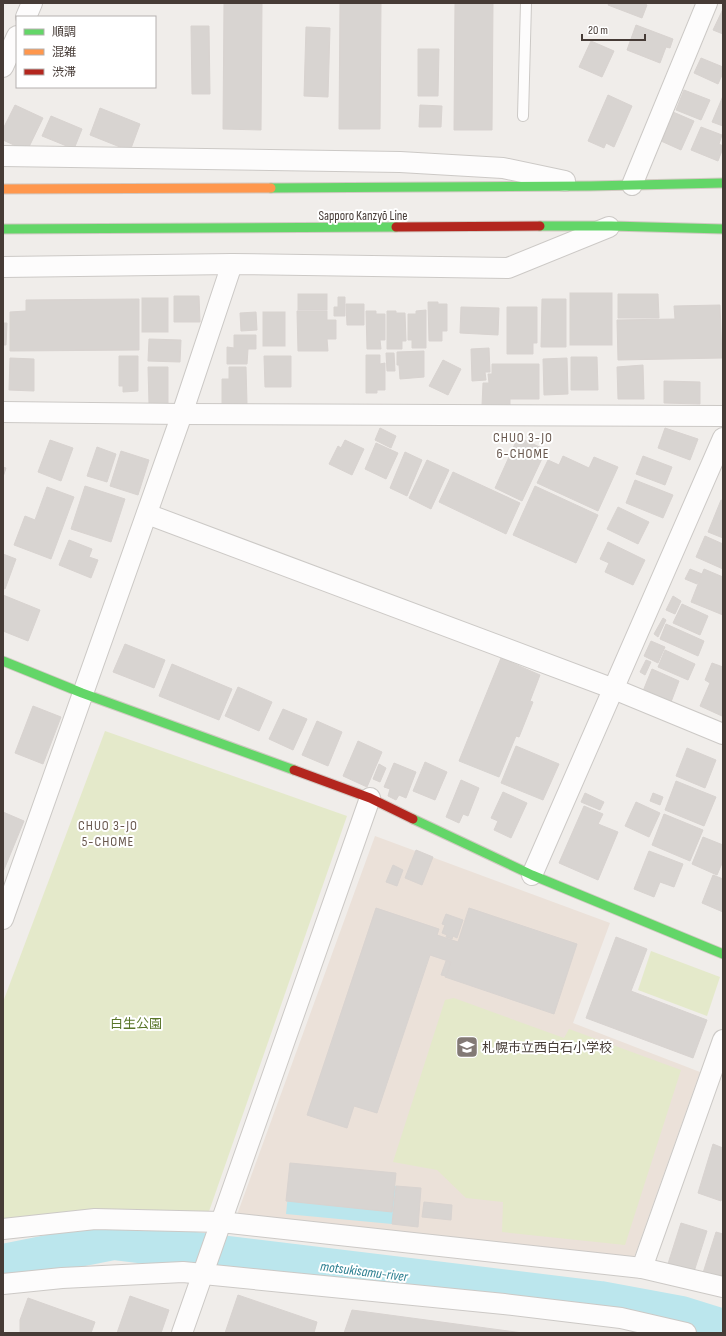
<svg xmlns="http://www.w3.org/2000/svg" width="726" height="1336" viewBox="0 0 726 1336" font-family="'Sofia Sans Condensed','Noto Sans JP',sans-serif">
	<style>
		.education { fill: #ebe1d9 }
		.green { fill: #e4e9ca }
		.water { fill: #bbe6ed }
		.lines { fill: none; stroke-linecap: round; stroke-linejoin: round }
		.river { stroke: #bbe6ed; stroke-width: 38 }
		.building { fill: #d8d4d1; stroke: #d8d3d0 }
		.lane-casing { stroke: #ccc9c6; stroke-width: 12 }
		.street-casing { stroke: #ccc9c6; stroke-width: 22 }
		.fast-casing { stroke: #d1c9c2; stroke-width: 11 }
		.slow-casing { stroke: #d1c9c2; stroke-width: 11 }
		.jam-casing { stroke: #d1c9c2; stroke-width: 11 }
		.lane { stroke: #fdfcfc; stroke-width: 10 }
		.street { stroke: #fdfcfc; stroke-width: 20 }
		.fast { stroke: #63d668; stroke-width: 9 }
		.slow { stroke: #ff974d; stroke-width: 9 }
		.jam { stroke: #b3261e; stroke-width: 9 }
		.labels { text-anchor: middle; stroke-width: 4; stroke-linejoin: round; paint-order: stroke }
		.street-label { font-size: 13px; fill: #463b36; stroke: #fff }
		.park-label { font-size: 13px; fill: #5a762a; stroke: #fff }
		.poi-label { font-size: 13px; fill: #463b36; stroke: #fff; text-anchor: start }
		.neighbourhood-label { font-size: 14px; letter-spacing: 1px; fill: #68574d; stroke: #fff }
		.water-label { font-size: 14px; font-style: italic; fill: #2b7e8f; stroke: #fff }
	</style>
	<rect width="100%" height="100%" fill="#f0edea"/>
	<path class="education" d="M375,836L610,923L573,1023L700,1072L631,1266L240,1222L238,1212Z"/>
	<g class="green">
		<path d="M105,731L347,816L206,1220L3,1228V1002Z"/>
		<path d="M651,951L720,977L707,1016L638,990Z"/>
		<path d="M454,998L564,1038L569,1029L681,1070L625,1245L502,1232L503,1202L466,1198L437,1170L393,1162L445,1000Z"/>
	</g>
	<path class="water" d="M290,1175L396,1186L392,1224L286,1214Z"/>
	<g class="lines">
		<path class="river" d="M3,1263L113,1241L600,1300L681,1315L723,1328"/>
	</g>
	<g class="building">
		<path d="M224,3H262L261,130L223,129Z"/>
		<path d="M340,3H381L380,129H339Z"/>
		<path d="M455,3H493L492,130H454Z"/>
		<path d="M609,3H643L647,5L642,18L608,5Z"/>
		<path d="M723,9V34L713,30Z"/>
		<path d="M636,25L673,39L670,48L666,47L660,63L627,50Z"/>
		<path d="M191,26H209L210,94H192Z"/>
		<path d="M306,27L330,28L328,97L304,96Z"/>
		<path d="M591,41L614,51L602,77L579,67Z"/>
		<path d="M418,49H439L438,96H418Z"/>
		<path d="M701,58L723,67V73L718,84L694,73Z"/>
		<path d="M684,90L710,100L701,120L676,110Z"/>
		<path d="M608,95L632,106L614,147L606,143L604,148L588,141Z"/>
		<path d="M723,96V126L712,122Z"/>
		<path d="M15,105L43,118L27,151L3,140V129Z"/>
		<path d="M420,105L442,106L441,127H419Z"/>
		<path d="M100,108L140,124L130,151L90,135Z"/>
		<path d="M673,112L694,121L681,150L661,141Z"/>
		<path d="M51,116L82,129L74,149L42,136Z"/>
		<path d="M701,127L722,135L719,144L723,146V148L718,161L691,150Z"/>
		<rect x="570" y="293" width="42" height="52"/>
		<rect x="298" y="294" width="29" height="16"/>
		<path d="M618,294H658L659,318H618Z"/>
		<path d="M174,296H199L200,322H174Z"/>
		<path d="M338,297H345V316H334V307H338Z"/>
		<rect x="142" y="298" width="26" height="34"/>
		<path d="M139,299V350L10,351V312L26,311V300Z"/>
		<path d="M542,299H566V347H541Z"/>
		<path d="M428,302H438V304H447V331H442V341H429Z"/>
		<path d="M346,304H364V325H347Z"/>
		<path d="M720,305L722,358L618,360L617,320L675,319L674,306Z"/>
		<path d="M461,307L499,308L498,335L460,333Z"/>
		<path d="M507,307H537V343H533V354H507Z"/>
		<path d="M426,310V348H412V340H408V314H416V311Z"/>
		<path d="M297,311H327V320H336V339H327L328,351H298Z"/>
		<path d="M366,311H376V314H385V340H380L381,349H367Z"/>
		<path d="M387,311H396V313H405L406,341H402V349H387Z"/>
		<path d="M256,312L257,330L241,331L240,313Z"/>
		<rect x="263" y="312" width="22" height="34"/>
		<path d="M3,323H7L6,345H3Z"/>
		<path d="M234,335H256V349H248L247,364H227V347L234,348Z"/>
		<path d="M149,339L181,340L180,362L148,361Z"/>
		<path d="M489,348L490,372H485L486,380L472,381L471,349Z"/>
		<path d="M424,351V377L400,379L399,365H397V352Z"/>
		<path d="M386,353H394L395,371H387Z"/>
		<path d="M366,355H380V364L385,363V390H377V393H366Z"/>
		<path d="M119,356H138V391L123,392V386H119Z"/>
		<path d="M264,356H291V387H265Z"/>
		<path d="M571,357H597L598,390H571Z"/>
		<path d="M10,358L34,359V391L9,390Z"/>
		<path d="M567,358L568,394L544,395L543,359Z"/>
		<path d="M443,360L461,369L448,395L429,386Z"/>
		<path d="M492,364H539V399H510V406H482L483,383H489L488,374H492Z"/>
		<path d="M643,365L644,399H618L617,367Z"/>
		<path d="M148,367H168V404H149Z"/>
		<path d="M229,367H246L247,404H222V379H229Z"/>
		<path d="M664,381L700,382V404L664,403Z"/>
		<path d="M380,428L396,436L391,448L375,440Z"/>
		<path d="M665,428L698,439L690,460L658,448Z"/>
		<path d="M518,437L546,450L522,501L495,488Z"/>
		<path d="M50,440L73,448L61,481L38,472Z"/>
		<path d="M345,440L364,449L352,475L329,464L338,446L341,448Z"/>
		<path d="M376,443L398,453L386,479L365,469Z"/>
		<path d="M97,447L116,454L107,482L87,476Z"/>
		<path d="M121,451L149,460L138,495L110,486Z"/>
		<path d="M405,452L422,460L407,496L390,488Z"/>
		<path d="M563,456L589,468L594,457L618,467L598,511L537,483L548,460L559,465Z"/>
		<path d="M643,456L672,467L665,485L636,474Z"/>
		<path d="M427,460L449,470L431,509L409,498Z"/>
		<path d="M3,467L6,468L3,477Z"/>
		<path d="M453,472L520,503L506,534L439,502Z"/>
		<path d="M635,480L673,495L663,518L626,503Z"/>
		<path d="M85,486L125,499L111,542L71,529Z"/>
		<path d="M535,486L598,515L576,563L513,535Z"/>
		<path d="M47,487L74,497L51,559L14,545L25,516L35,520Z"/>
		<path d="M721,500L723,501V538L708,532Z"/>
		<path d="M618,507L649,522L638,544L607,529Z"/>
		<path d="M705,536L723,544V569L696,557Z"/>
		<path d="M69,540L92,549L89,557L98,560L91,578L59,565Z"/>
		<path d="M608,542L645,560L633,585L605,572L609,563L600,559Z"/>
		<path d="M3,554L16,559L5,589L3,588Z"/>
		<path d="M690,569L702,574L697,584L685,579Z"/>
		<path d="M704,569L723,577V615L691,602Z"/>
		<path d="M3,595L40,610L28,641L3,631Z"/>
		<path d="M673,596L681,601L675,614L666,610Z"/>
		<path d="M682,604L708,616L700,635L673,623Z"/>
		<path d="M663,618L666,620L658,637L654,634Z"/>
		<path d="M666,624L704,641L698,656L660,639Z"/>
		<path d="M651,641L665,647L658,663L644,656Z"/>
		<path d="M125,644L165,660L154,688L113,672Z"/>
		<path d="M665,650L695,664L688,680L658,667Z"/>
		<path d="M501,658L540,675L530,701L533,702L519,737L516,736L499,777L459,761Z"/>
		<path d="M646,660L651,662L645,675L640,672Z"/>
		<path d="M712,663L723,667V713L722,716L700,706L710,683L705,680Z"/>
		<path d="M172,664L232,689L219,720L159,696Z"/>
		<path d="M652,669L679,681L671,702L643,691Z"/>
		<path d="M238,687L272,702L259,731L225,716Z"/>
		<path d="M33,706L61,717L43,764L15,753Z"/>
		<path d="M283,709L307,719L293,750L269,739Z"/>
		<path d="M317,721L342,732L328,766L302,755Z"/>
		<path d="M358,741L382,752L367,787L343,776Z"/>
		<path d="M516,746L559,764L543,800L501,783Z"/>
		<path d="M687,748L716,760L705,788L676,776Z"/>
		<path d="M425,762L447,772L435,800L413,791Z"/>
		<path d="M394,763L416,772L406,798L399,795L396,800L388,796L390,789L384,787Z"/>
		<path d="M379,764L386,768L380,782L373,779Z"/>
		<path d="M461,780L479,788L468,816L463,814L459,823L446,817Z"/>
		<path d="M676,781L716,797L704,826L665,810Z"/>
		<path d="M503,792L527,803L511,838L494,830L498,821L491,818Z"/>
		<path d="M585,793L604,802L600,810L581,802Z"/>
		<path d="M653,793L663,797L660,805L650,801Z"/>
		<path d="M636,802L660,813L649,837L625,826Z"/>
		<path d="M584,806L603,814L598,824L618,832L598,880L559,863Z"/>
		<path d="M3,812L24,821L3,872Z"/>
		<path d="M664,814L703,830L690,861L652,845Z"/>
		<path d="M703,837L723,845V861L717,875L692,864Z"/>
		<path d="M416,850L433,857L422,885L405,878Z"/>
		<path d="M649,851L683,864L674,887L660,882L654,897L634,889Z"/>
		<path d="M393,865L403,870L397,886L386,882Z"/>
		<path d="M713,875L723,879V912L702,903Z"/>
		<path d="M376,908L439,929L437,935L458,942L469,908L577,944L554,1014L445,977L451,962L430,955L377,1113L354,1106L347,1128L307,1115Z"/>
		<path d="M446,914L463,920L457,938L453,936L452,939L446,937L447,935L442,933L445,925L442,924Z"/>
		<path d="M616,937L647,949L631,991L707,1020L693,1058L586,1018Z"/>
		<path d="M446,961L451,962L446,976L441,975Z"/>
		<path d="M713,1144L723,1148V1194L721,1201L698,1193Z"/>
		<path d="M290,1163L396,1173L392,1212L286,1201Z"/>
		<path d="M396,1186L421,1188L418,1227L392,1224Z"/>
		<path d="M424,1202L452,1205L451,1220L422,1217Z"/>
		<path d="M681,1223L707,1231L692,1278L666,1270Z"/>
		<path d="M716,1232L723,1234V1283L702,1276Z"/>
		<path d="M238,1295L317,1322L314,1333H225Z"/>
		<path d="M130,1296L169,1310L161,1333H117Z"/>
		<path d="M28,1298L95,1322L91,1333H20V1320Z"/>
		<path d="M352,1310L523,1333H344Z"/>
	</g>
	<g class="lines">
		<g class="lane-casing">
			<path id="lane" d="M523,116L526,3"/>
		</g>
		<g class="street-casing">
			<g id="street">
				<path d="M26,17L32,3"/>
				<path d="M3,67L17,36"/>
				<path d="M3,156L400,162L503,168L565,181"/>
				<path d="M632,185L707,3"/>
				<path d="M3,267L232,264L508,268L609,227"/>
				<path d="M3,412L182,414L723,416"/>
				<path d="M147,514L614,689L723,734"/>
				<path d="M532,875L723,438"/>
				<path d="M3,919L182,414L232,264"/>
				<path d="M3,1229L95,1219L221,1222L642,1268L723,1287"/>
				<path d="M642,1268L723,1040"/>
				<path d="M3,1284L62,1278L183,1272L504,1304L621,1318L686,1333"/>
				<path d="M182,1333L370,798"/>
			</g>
		</g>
		<g class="fast-casing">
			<g id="fast">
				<path d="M271,188L590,186L723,183"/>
				<path d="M540,226H611L723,229"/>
				<path d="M3,229L396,227"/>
				<path d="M3,661L82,693L294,770"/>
				<path d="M413,819L532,875L723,954"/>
			</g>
		</g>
		<g class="slow-casing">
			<path id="slow" d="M3,189L271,188"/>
		</g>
		<g class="jam-casing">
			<g id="jam">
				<path d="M396,227L540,226"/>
				<path d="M294,770L370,798L413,819"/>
			</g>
		</g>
		<use href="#lane" class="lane"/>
		<use href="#street" class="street"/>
		<use href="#fast" class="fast"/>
		<use href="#slow" class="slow"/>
		<use href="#jam" class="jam"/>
	</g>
	<defs>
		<g id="school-square" transform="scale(1.15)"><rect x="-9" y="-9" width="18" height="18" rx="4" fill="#827975" stroke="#fff"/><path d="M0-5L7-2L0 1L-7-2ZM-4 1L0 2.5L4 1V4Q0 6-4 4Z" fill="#fff"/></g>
	</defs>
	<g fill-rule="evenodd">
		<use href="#school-square" x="467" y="1047"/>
	</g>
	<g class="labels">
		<g class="street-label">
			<text x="363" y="220">Sapporo Kanzyō Line</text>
		</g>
		<g class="park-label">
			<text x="136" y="1028">白生公園</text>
		</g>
		<g class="poi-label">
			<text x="482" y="1052">札幌市立西白石小学校</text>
		</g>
		<g class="neighbourhood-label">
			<text x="523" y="442">CHUO 3-JO<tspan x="523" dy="16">6-CHOME</tspan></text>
			<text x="108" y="830">CHUO 3-JO<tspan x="108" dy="16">5-CHOME</tspan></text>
		</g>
		<g class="water-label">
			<text transform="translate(364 1271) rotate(7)" y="5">motsukisamu-river</text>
		</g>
	</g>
	<rect width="726" height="1336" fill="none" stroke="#463b36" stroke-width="8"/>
	<rect x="16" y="16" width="140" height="72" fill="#ffffff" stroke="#b5b1af"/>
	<rect x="24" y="29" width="20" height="6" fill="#63d668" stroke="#b5b1af"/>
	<text x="52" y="36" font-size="12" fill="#463b36">順調</text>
	<rect x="24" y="49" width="20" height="6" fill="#ff974d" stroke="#b5b1af"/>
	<text x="52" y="56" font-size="12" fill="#463b36">混雑</text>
	<rect x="24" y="69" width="20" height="6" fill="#b3261e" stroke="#b5b1af"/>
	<text x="52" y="76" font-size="12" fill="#463b36">渋滞</text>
	<path d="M582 34v6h63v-6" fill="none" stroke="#463b36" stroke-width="2"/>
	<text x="588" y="34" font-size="12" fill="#463b36" stroke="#ffffff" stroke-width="3" paint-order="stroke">20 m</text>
</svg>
